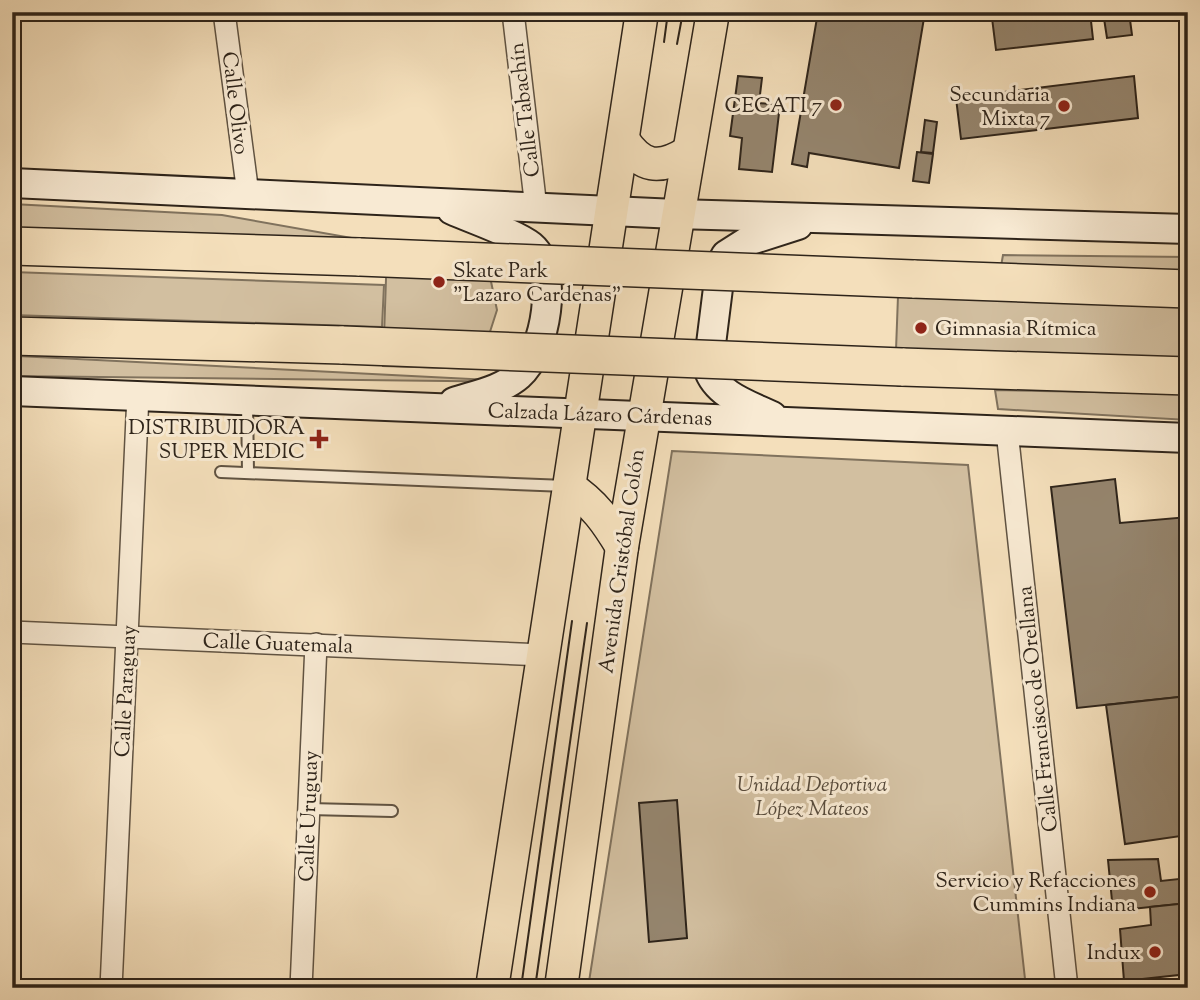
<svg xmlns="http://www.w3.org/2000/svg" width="1200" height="1000" viewBox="0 0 1200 1000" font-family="'Sorts Mill Goudy',serif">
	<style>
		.green { fill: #d2bfa0; stroke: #80725d; stroke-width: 2 }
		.building { fill: #95856e; stroke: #2e241a; stroke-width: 2 }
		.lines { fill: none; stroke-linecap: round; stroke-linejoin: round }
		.lane-casing { stroke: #605342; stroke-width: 14 }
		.street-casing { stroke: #605342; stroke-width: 24 }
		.secondary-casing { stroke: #2e241a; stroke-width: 32 }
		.primary-casing { stroke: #2e241a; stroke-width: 35 }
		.highway-casing { stroke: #2e241a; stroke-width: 40 }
		.lane { stroke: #f8ead3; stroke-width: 10 }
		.street { stroke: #f8ead3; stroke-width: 21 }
		.secondary { stroke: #f8ead3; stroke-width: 28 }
		.primary { stroke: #f4dfbb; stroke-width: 32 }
		.highway { stroke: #f4dfbb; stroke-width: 37 }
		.tram { stroke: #2e241a; stroke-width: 2 }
		.highway-bridge-casing { stroke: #2e241a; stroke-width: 40; stroke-linecap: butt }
		.highway-bridge { stroke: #f4dfbb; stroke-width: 37 }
		.poi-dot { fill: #8f2418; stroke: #f8ead3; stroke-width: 2.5 }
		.labels { text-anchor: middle; stroke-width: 6; stroke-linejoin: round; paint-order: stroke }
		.poi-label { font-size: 21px; fill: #2e241a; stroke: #f8ead3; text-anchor: end }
		.street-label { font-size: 21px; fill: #2e241a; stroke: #f8ead3 }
		.park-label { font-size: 21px; font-style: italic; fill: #574b3c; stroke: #f8ead3 }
	</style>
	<rect width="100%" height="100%" fill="#f4dfbb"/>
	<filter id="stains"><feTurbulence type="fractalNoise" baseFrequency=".00286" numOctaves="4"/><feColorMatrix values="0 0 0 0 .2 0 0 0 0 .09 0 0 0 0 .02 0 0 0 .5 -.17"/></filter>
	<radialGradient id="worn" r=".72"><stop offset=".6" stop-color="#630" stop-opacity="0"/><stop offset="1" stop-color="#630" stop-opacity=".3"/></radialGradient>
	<g class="green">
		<path d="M12,204L222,215L397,246L12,231Z"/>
		<path d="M387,250L485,253L497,310L478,369L383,366Z"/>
		<path d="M1003,255L1188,257V277L1000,272Z"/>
		<path d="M12,272L384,285L382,327L12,315Z"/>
		<path d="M898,296L1188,306V360L896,350Z"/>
		<path d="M12,356H17L530,382L12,376Z"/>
		<path d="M995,390L1188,394V420L998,409Z"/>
		<path d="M672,451L968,465L1026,988H588Z"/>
	</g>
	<g class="building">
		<path d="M818,12H925L899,168L809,153L807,167L792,164Z"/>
		<path d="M1047,12H1090L1093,39L996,50L992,18Z"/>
		<path d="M1103,12H1129L1132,35L1107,38Z"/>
		<path d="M738,76L762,78L759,103L780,105L772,172L739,169L742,138L730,136Z"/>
		<path d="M1134,76L1138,118L961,139L956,98Z"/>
		<path d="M925,120L937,122L933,153L921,152Z"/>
		<path d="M917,152L933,154L929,183L913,181Z"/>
		<path d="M1115,479L1120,523L1188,517V696L1077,708L1051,487Z"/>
		<path d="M1188,696V835L1125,844L1106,705Z"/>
		<path d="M677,800L687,938L649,942L639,803Z"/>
		<path d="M1158,859L1161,881L1188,878V903L1113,911L1108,860Z"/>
		<path d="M1188,903V974L1124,981L1120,929L1151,925L1150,907Z"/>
	</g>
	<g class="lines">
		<g class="lane-casing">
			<g id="lane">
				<path d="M247,401L248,472"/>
				<path d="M221,472L566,486"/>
				<path d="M309,809L392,811"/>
			</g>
		</g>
		<g class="street-casing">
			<g id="street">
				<path d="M224,12L248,194"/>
				<path d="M513,12L536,208"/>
				<path d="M1007,431L1067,988"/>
				<path d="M12,632L543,655"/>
				<path d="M111,988L138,395"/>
				<path d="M301,988L316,644"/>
			</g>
		</g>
		<g class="secondary-casing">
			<g id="secondary">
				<path d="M12,183L676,214L1188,229"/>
				<path d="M452,210C472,219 516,234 531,246C560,270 546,352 519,375C502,390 475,395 454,402"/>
				<path d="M12,391L1188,438"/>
				<path d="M772,416C749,405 716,395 708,368L721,264L726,255L748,241L798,225"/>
			</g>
		</g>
		<g class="primary-casing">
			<g id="primary">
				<path d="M623,140C642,168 659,170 687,153"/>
				<path d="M569,487C594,503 607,522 622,547"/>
				<path d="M492,988L642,12"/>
				<path d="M561,988L622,547L713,12"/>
			</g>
		</g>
		<g class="highway-casing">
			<g id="highway">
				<path d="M12,246L360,257"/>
				<path d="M913,279L1188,289"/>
				<path d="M12,336L343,345"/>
				<path d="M902,367L1188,376"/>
			</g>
		</g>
		<use href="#lane" class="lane"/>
		<use href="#street" class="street"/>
		<use href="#secondary" class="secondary"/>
		<use href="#primary" class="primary"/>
		<use href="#highway" class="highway"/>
		<g class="tram">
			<path d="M664,42L668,12"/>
			<path d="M677,44L683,12"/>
			<path d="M521,988L572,621"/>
			<path d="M535,988L587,623"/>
		</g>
		<g class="highway-bridge-casing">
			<g id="highway-bridge">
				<path d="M360,257L913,279"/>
				<path d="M343,345L902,367"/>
			</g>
		</g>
		<use href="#highway-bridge" class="highway-bridge"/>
	</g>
	<g class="poi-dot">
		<circle cx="836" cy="105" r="7"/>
		<circle cx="1064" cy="106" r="7"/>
		<circle cx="439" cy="282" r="7"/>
		<circle cx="921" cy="328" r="7"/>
		<path d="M315.5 428.5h7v7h7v7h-7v7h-7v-7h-7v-7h7z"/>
		<circle cx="1150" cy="892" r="7"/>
		<circle cx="1155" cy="952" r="7"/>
	</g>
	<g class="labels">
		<g class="poi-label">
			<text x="1050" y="101">Secundaria<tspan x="1050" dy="24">Mixta 7</tspan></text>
			<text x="822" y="112">CECATI 7</text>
			<text x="453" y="277" text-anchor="start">Skate Park<tspan x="453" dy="24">"Lazaro Cardenas"</tspan></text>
			<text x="935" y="335" text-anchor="start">Gimnasia Rítmica</text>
			<text x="305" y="434">DISTRIBUIDORA<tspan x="305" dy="24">SUPER MEDIC</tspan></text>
			<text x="1136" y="887">Servicio y Refacciones<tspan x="1136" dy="24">Cummins Indiana</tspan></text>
			<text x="1141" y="959">Indux</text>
		</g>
		<g class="street-label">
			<text transform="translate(236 103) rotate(83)" y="7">Calle Olivo</text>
			<text transform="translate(524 110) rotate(-97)" y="7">Calle Tabachín</text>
			<text transform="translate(600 414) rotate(2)" y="7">Calzada Lázaro Cárdenas</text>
			<text transform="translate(621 561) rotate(-82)" y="7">Avenida Cristóbal Colón</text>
			<text transform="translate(278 643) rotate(2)" y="7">Calle Guatemala</text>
			<text transform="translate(125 691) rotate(-87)" y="7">Calle Paraguay</text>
			<text transform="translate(1037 709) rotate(-96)" y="7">Calle Francisco de Orellana</text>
			<text transform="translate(308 816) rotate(-88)" y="7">Calle Uruguay</text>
		</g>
		<g class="park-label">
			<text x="812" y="791">Unidad Deportiva<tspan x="812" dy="24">López Mateos</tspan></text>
		</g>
	</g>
	<rect width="1200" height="1000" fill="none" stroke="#f4dfbb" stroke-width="42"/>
	<rect x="14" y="14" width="1172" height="972" fill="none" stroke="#2e241a" stroke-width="3.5"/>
	<rect x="21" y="21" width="1158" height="958" fill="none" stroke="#2e241a" stroke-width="2"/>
	<rect width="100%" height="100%" filter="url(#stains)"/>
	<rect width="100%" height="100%" fill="url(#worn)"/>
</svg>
